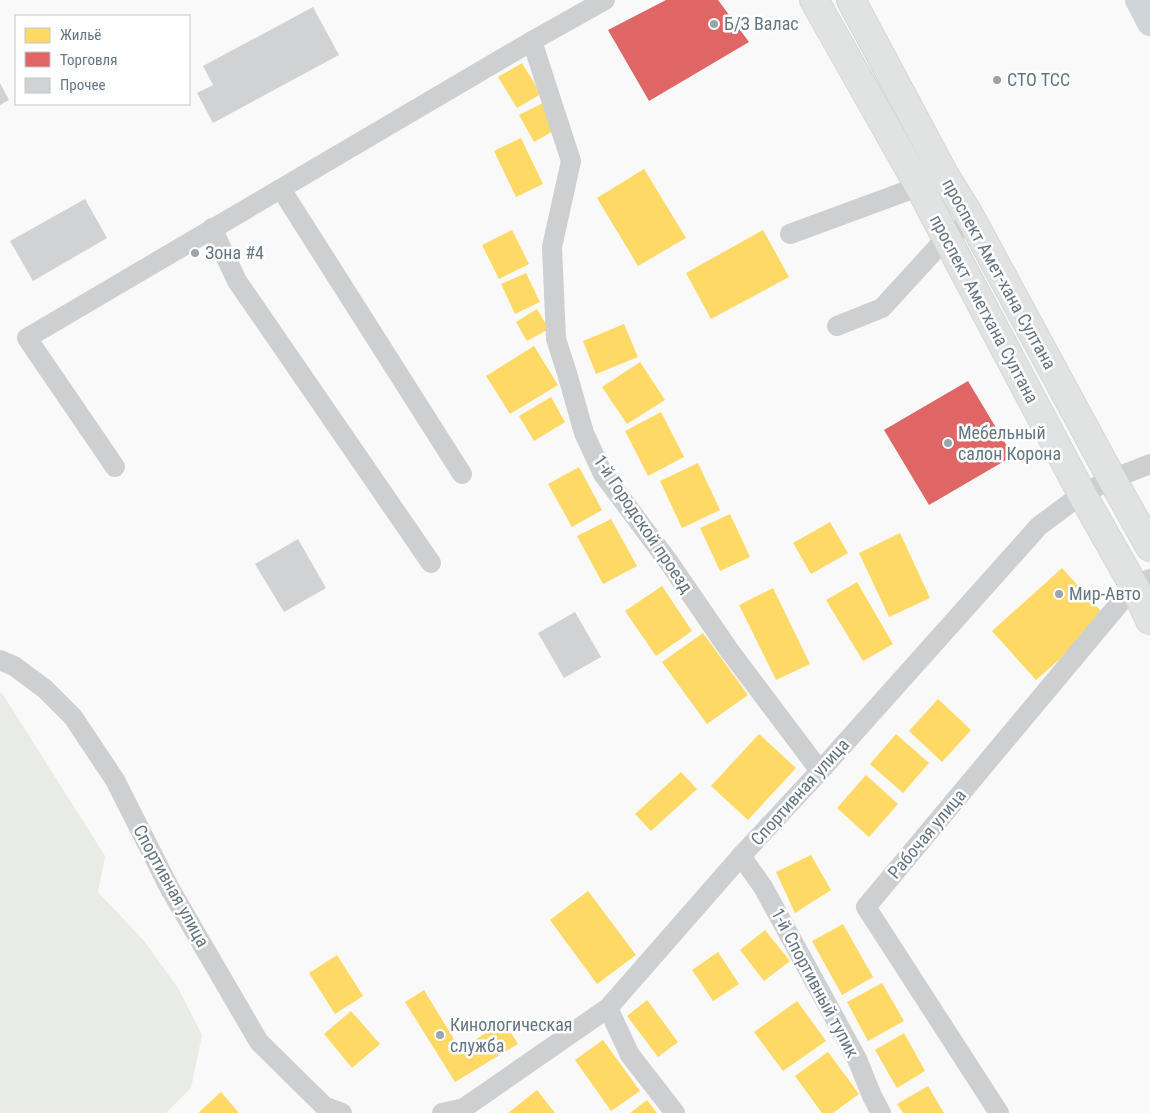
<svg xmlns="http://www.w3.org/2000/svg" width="1150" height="1113" viewBox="0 0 1150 1113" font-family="'Roboto Condensed',sans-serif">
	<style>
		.green { fill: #e8ebe6 }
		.homes { fill: #ffd966 }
		.shops { fill: #e06666 }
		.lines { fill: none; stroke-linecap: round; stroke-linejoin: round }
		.canal { stroke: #ced6d9; stroke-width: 26 }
		.building { fill: #d0d2d3 }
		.primary-casing { stroke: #d5d6d7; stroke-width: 30 }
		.street { stroke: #cecfd0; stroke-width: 20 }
		.primary { stroke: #e1e2e2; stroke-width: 28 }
		.poi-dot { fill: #99a4ac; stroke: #fff; stroke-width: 2 }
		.labels { text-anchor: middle; stroke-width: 5; stroke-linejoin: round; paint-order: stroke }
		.poi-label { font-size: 18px; fill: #657683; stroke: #fff; text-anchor: start }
		.street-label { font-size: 18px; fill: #657683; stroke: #fff }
	</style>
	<rect width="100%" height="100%" fill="#f9f9f9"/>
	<path class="green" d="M0,693H2L105,856L98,892L145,942L178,988L202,1035L191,1088L166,1113H0Z"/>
	<g class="homes">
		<path d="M522,63L541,94L517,108L498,77Z"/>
		<path d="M543,103L557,129L534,142L519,115Z"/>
		<path d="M521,138L543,184L516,197L494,151Z"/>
		<path d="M644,169L686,238L638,266L597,198Z"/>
		<path d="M512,230L529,264L499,279L482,245Z"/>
		<path d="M763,230L789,277L711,319L686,273Z"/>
		<path d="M526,273L540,302L515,314L501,284Z"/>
		<path d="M537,309L549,329L527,341L516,322Z"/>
		<path d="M624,324L638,357L596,374L583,341Z"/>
		<path d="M534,346L558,385L510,414L486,376Z"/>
		<path d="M640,362L665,400L627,424L602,387Z"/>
		<path d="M551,397L565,422L534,441L519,416Z"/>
		<path d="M661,412L684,457L648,476L625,431Z"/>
		<path d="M698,463L720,510L682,528L660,481Z"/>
		<path d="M579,467L602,510L572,527L548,484Z"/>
		<path d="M730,514L750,557L720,571L700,528Z"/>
		<path d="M611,519L637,566L603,584L577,536Z"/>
		<path d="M830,522L848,553L811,574L793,543Z"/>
		<path d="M900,533L930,598L889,617L859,553Z"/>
		<path d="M1062,568L1107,618L1036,680L992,631Z"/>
		<path d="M857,582L893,644L863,661L826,600Z"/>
		<path d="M662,586L692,631L656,656L625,611Z"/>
		<path d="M773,588L810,664L776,680L739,605Z"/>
		<path d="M703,633L748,695L707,724L662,662Z"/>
		<path d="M938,699L971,730L942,762L909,731Z"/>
		<path d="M759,734L796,768L748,820L711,786Z"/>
		<path d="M896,734L929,763L903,793L870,764Z"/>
		<path d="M681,772L697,789L651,831L635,814Z"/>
		<path d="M866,775L898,804L869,837L837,808Z"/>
		<path d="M811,855L831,890L795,913L776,872Z"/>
		<path d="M588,891L636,955L597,984L550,920Z"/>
		<path d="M843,924L873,977L842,995L812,941Z"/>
		<path d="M765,930L790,961L764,981L740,950Z"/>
		<path d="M718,952L739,984L713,1001L692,970Z"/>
		<path d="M337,955L363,996L335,1014L309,973Z"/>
		<path d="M882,983L904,1021L868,1041L847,1002Z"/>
		<path d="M424,990L460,1049L504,1022L518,1044L455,1082L405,1002Z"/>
		<path d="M647,1000L678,1042L658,1057L627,1016Z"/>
		<path d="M797,1001L826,1041L783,1071L754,1032Z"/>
		<path d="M351,1011L380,1044L352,1068L324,1034Z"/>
		<path d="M904,1033L925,1071L897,1088L875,1050Z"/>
		<path d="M603,1040L640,1091L611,1111L575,1060Z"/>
		<path d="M828,1052L859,1094L833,1113H822L795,1076Z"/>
		<path d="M928,1086L944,1113H903L897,1104Z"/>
		<path d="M537,1090L555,1113H508Z"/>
		<path d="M221,1092L239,1113H198Z"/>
		<path d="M647,1100L657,1113H630Z"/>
	</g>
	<g class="shops">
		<path d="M666,0H718L749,42L649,101L608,30Z"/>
		<path d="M968,381L1013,456L929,505L884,430Z"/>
	</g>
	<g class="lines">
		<path class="canal" d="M1138,0L1150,23"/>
	</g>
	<g class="building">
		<path d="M313,7L339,55L213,123L197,93L213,85L203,66Z"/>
		<path d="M0,83L9,100L0,105Z"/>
		<path d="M85,199L107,238L33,281L10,241Z"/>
		<path d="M298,539L326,588L284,612L255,564Z"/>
		<path d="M575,612L601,657L564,678L538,633Z"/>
	</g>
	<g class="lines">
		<g class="primary-casing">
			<g id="primary">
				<path d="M814,0L919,186L1082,494L1134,586L1150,620"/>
				<path d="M851,0L945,176L968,213L1112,479L1150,547"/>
			</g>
		</g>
		<g class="street">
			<path d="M532,41L571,161L552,247L556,339L567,373L584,433L603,474L668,561L729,650L820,771"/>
			<path d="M281,189L462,474"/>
			<path d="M212,228L237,281L431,563"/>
			<path d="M790,234L931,182"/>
			<path d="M837,326L882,308L946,238L972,221"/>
			<path d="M115,467L27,338L532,41L605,0"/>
			<path d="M0,660L14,666L45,689L73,717L115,780L170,889L259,1042L324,1106L342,1113"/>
			<path d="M741,856L763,887L857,1059L872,1096L881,1113"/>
			<path d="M608,1008L630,1055L675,1113"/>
			<path d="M442,1113L464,1108L608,1008L741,856L820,771L1039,526L1082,494L1112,479L1150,464"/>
			<path d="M999,1113L866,907L1134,586L1150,579"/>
		</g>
		<use href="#primary" class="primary"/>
	</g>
	<g class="poi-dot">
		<circle cx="714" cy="24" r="5"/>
		<circle cx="997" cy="80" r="5"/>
		<circle cx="195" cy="253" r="5"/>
		<circle cx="948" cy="443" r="5"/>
		<circle cx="1059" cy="594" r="5"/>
		<circle cx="440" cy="1035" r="5"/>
	</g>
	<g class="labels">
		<g class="poi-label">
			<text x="724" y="30">Б/З Валас</text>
			<text x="1007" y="86">СТО ТСС</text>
			<text x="205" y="259">Зона #4</text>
			<text x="958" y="439">Мебельный<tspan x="958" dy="21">салон Корона</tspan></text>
			<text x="1069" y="600">Мир-Авто</text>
			<text x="450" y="1031">Кинологическая<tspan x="450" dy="21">служба</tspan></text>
		</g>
		<g class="street-label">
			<text transform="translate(999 274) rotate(61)" y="6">проспект Амет-хана Султана</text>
			<text transform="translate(984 309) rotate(62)" y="6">проспект Аметхана Султана</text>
			<text transform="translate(643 524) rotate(56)" y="6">1-й Городской проезд</text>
			<text transform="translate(800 792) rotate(-48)" y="6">Спортивная улица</text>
			<text transform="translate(927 834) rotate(-50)" y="6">Рабочая улица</text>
			<text transform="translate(171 886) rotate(61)" y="6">Спортивная улица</text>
			<text transform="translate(815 983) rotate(62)" y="6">1-й Спортивный тупик</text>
		</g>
	</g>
	<rect x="15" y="15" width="175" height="90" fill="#ffffff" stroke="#c1c8cd"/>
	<rect x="25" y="28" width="25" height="15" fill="#ffd966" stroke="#c1c8cd"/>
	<text x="60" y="40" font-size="15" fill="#657683">Жильё</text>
	<rect x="25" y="52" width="25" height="15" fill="#e06666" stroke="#c1c8cd"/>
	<text x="60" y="65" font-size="15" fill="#657683">Торговля</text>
	<rect x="25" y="78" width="25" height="15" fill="#d0d2d3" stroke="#c1c8cd"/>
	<text x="60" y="90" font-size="15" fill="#657683">Прочее</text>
</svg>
